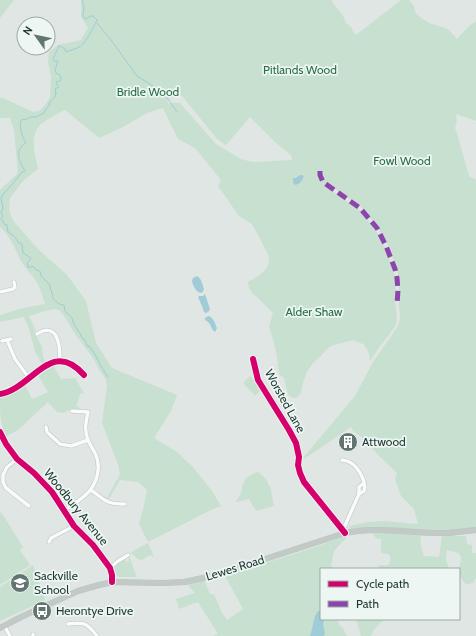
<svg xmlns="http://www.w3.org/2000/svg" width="476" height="636" viewBox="0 0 476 636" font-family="Cabin,sans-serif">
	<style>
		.green { fill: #c8e0d0; fill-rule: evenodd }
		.water { fill: #9fccd6 }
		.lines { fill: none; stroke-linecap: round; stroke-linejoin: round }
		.stream { stroke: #9fccd6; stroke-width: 1 }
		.minor-casing { stroke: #bdc3c0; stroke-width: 4.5 }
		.tertiary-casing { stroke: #bdc3c0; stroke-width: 5 }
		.trunk-casing { stroke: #bac3c0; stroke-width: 6 }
		.minor { stroke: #fafbfb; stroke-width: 3.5 }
		.tertiary { stroke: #fafbfb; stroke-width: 4 }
		.trunk { stroke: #c2cac8; stroke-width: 5.5 }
		.quiet { stroke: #8e44ad; stroke-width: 5; stroke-dasharray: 10 5; stroke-linecap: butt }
		.cycleway-casing { stroke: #edf6f2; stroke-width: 8 }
		.cycleway { stroke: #d6006c; stroke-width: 6 }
		.labels { text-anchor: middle; stroke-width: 3.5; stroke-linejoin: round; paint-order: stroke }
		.park-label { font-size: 12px; fill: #296f47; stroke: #edf6f2 }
		.street-label { font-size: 12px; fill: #1f3833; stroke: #edf6f2 }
		.poi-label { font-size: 12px; fill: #1f3833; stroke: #edf6f2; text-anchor: start }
	</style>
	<rect width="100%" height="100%" fill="#e0e6e3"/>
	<g class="green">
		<path d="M0,0H14L0,18Z"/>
		<path d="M81,0H331L343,16L346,23L351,27L354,33L356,35L401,0H409L414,6L415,12L420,17L429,23L448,29L457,39L468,27L476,21V121L456,114L457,120L455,128L458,137L469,176L476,180V528C465,529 453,530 442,530C411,530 381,525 350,530L349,526L368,522L384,521L418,524L414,509L401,496L395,479L397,473L377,454L366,440L353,431L351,427L304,459L303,458L355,396L373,362L398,326L400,318L399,305V277L396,267L388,245L378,228L361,207L327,183L325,186L359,210L375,229L385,247L393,270L396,280L395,301L397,317L396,325L389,335L380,346L370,361L369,354L367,349L363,344L353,340L331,346L325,351L322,355L313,363L307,372L303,382L301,393L297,397L294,398L288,395L284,378L279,374L276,351L269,326L273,313L257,297L253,294L249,288L248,282L260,275L264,271L268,266L269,260L268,254L252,224L239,216L218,186L221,180L195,148L178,139L163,108L147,113L123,127L99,138L65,110C59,113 44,121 40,125C29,138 35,154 38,169L24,180L10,198L9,211L14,222L40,251L67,275L86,301L96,343L112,368L177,395L171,411L154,438L177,452L193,467L212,491L221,506L211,510L148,542L139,524L144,505L147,490L138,482L120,480L109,499L107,498L120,474L118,464L114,454L102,423L107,385L106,380L104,376L99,370L94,359L75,334L63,314L59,310L55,309L45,311L29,316L36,331L34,332L42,347L43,357L46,362L42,365L37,354L36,355L29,329L24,317L0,322V315L23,308L45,304C42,296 41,288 36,281C32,274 25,269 21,261C15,249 10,235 0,227V190L18,173L14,130L10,118H0V98H3L33,112L41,110L46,104L50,97L51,75L48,62L49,52L58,45L81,40L88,28L81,17ZM177,96H182L218,140L226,145L250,117L276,143L291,155L292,160L252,162L241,159L216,144L180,103H170L168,104L167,100Z"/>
		<path d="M55,365V369L61,379L75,378L84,393L80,394L76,406L80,408L78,411L71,409L63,413L57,412L48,402L18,430L10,434L6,437C0,422 0,415 0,398L15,392L25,385L32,399L48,392L38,375L48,368Z"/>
		<path d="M250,376L262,389L255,396L243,383Z"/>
		<path d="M258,472L266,479L269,486H270L274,506L256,511L249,499L242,501L235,502C248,489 235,480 258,472Z"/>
		<path d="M0,512L3,515L23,547L20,550L30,565L0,585Z"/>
		<path d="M373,533L420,534L421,547L424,556L439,557L442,536H466L467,544L472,545V553H476V578C474,581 473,584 469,584C461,585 459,572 460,566C460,561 463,558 459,554C456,551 450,551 447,550L446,559L449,569H379L378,566L380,565C382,565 385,566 387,565C391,564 392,557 388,554C386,554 382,553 381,553V542L382,539H378L374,536Z"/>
		<path d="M346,536V538L334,551L331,566L334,569H321V619H338L339,625L343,628L347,636H213L218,634L198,602L179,609L176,599L195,593L186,583L204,580L210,594H213L215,596L222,613L227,620L243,609L225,576L312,548Z"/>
		<path d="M148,543L154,557L150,555C148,556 143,560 141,560C138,560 134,555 131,553V552Z"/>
		<path d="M129,556L137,577H119L117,576L114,566L124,560H125L127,562L129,561L128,557Z"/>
		<path d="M33,565L45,600L0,621V587Z"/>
		<path d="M356,619H386C379,623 374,628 371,636H361Z"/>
	</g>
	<g class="water">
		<path d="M300,175H302L304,176C302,181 300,184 295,185L293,183V178H296Z"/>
		<path d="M197,276C202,279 202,284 204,289L202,293L198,292C195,289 193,286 192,281L193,278Z"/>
		<path d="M205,294L210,309L209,311L206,313L204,312L202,306L198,297L199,296H203Z"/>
		<path d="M209,316C214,318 215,324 217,328L215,332C210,329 212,323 205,320V319L206,317Z"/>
		<path d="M318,611H321V619H324L323,625L325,633L324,636H310C313,628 313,617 318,611Z"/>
	</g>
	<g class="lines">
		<g class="stream">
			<path d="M97,23L111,40L137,76L161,91L168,99L177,112"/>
			<path d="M0,219L3,216L1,213L3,208L1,198L3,194L9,188L22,172L25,171C19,161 14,150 26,143C22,137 19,127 21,120L27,119L30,117H36L44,113L46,109L49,106L50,102L55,97L56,93L55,89L59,87L57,85L56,82L60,81L61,79L60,75L56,73L55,70L58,61H54L53,59L59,46H60L65,49L66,52C70,50 76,49 79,47C84,46 95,25 97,20L93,16H90L86,19L83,17V14L84,7L82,0"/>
			<path d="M2,219L4,224L7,225L8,232L13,235L19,243L22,244L23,253L31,258L30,260L27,263L28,267H32L33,266L36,270L40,271L41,276L50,285V288L53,295L52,296C54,301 59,305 64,305L65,311L72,318L74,325L77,329L78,331L80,333L82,338L85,340L87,346H89C97,355 100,367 108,377"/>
		</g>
		<g class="minor-casing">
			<g id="minor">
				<path d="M0,292L13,289L15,287L14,282"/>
				<path d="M37,334C58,321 60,346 60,360"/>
				<path d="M7,340L15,359L29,378"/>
				<path d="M2,341L11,339"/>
				<path d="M253,359L258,380L289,430L296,443L299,457L298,465L300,473L304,482L345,533"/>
				<path d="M0,394C32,389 51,337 84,375"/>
				<path d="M46,427L47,432L60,444L71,446L88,440"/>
				<path d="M17,459L7,467L3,475V482L6,488L29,506"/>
				<path d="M342,460C352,461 359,469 363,479C364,483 366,486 364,491L359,494L343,530"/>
				<path d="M91,490C104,499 107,505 125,504"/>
				<path d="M359,494V487L364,483"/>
				<path d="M65,510C73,504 86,497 91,489C98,479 101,465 95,453C93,449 90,445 88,440C84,431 86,421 88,412L72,411"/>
				<path d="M49,542L51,538L74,526"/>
				<path d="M110,568L118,561L128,555"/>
				<path d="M68,624C85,622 87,623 97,636"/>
				<path d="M4,625L10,636"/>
				<path d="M33,634V636"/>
			</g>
		</g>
		<g class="tertiary-casing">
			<path id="tertiary" d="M0,432L6,444L17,459L34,473L52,492L74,526L93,545L110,568L112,575V582"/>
		</g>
		<g class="trunk-casing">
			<path id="trunk" d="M0,628L21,617L78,591L99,585L113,582L164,583L184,582L203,578L225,572L345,533C377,526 409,533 442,533C453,533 465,531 476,530"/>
		</g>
		<use href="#minor" class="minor"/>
		<use href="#tertiary" class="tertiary"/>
		<use href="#trunk" class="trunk"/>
		<path class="quiet" d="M320,171V175L323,182L360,208L377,228L386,246L395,269L397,278L398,290L397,305"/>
		<g class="cycleway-casing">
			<g id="cycleway">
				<path d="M253,359L258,380L289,430L296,443L299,457L298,465L300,473L304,482L345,533"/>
				<path d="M0,394C32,389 51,337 84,375"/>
				<path d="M0,432L6,444L17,459L34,473L52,492L74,526L93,545L110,568L112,575V582"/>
			</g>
		</g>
		<use href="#cycleway" class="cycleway"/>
	</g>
	<defs>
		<g id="building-disc" transform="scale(1)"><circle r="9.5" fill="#637571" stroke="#edf6f2"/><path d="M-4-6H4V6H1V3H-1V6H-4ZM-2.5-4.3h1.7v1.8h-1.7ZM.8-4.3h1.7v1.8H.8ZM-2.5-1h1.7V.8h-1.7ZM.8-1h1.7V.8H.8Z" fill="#fff"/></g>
		<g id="school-disc" transform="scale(1)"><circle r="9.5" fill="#637571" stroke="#edf6f2"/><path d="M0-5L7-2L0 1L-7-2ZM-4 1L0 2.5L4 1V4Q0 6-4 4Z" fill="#fff"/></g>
		<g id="bus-disc" transform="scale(1)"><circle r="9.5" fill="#637571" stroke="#edf6f2"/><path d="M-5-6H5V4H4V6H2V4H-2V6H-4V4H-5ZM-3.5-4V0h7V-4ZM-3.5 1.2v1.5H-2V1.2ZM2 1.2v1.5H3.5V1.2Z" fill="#fff"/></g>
	</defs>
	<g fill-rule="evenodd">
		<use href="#building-disc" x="348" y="442"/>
		<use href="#school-disc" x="20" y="583"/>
		<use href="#bus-disc" x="42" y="611"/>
	</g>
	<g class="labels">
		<g class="park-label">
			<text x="300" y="74">Pitlands Wood</text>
			<text x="148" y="96">Bridle Wood</text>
			<text x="402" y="165">Fowl Wood</text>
			<text x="314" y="316">Alder Shaw</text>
		</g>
		<g class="street-label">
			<text transform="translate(285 401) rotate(61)" y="4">Worsted Lane</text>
			<text transform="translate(76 507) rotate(51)" y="4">Woodbury Avenue</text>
			<text transform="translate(235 568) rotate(-17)" y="4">Lewes Road</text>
		</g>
		<g class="poi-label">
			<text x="362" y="446">Attwood</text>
			<text x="34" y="580">Sackville<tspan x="34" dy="14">School</tspan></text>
			<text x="56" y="615">Herontye Drive</text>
		</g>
	</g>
	<rect x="320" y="568" width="140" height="52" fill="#edf6f2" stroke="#9baaa6"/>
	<rect x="328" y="581" width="20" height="6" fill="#d6006c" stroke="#9baaa6"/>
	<text x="356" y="588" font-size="12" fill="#1f3833">Cycle path</text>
	<rect x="328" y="601" width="20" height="6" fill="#8e44ad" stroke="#9baaa6"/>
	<text x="356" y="608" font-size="12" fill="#1f3833">Path</text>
	<g transform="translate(36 36) rotate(303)"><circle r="19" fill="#edf6f2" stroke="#9baaa6"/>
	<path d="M0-3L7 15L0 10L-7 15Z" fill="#637571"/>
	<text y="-6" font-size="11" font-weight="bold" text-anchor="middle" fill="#1f3833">N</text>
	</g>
</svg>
